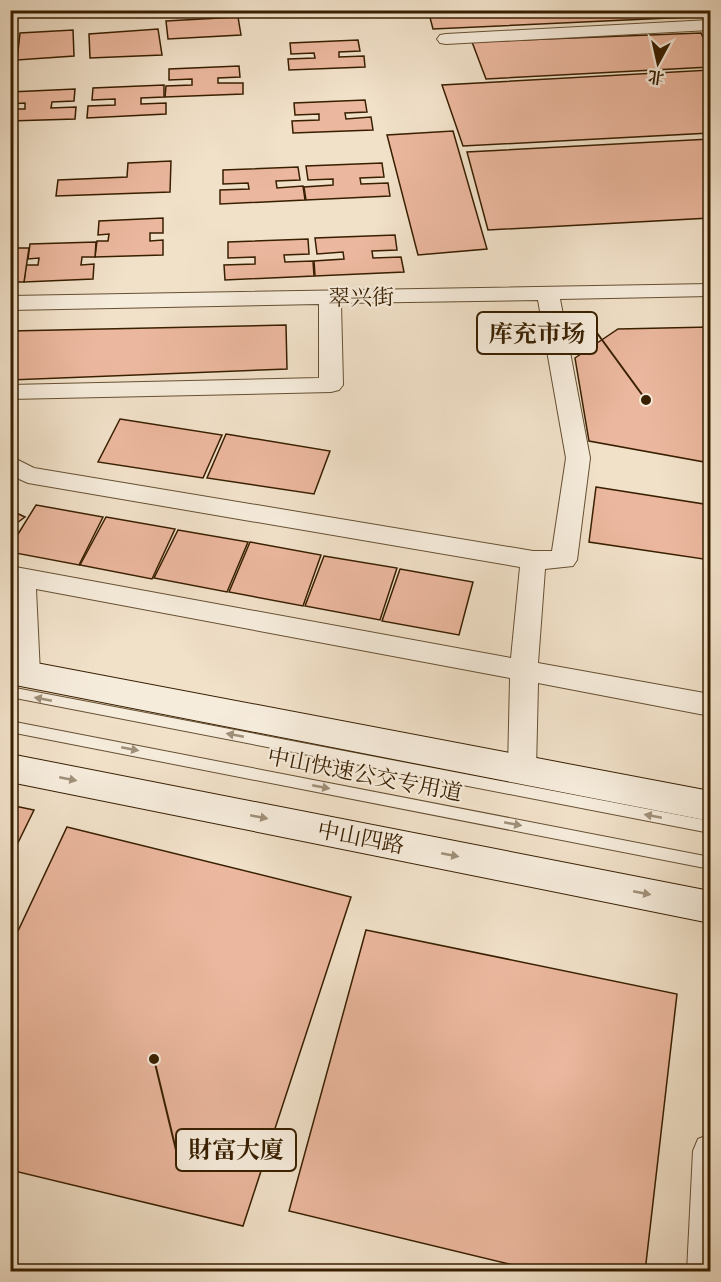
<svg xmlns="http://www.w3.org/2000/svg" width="721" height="1282" viewBox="0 0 721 1282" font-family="'IM FELL Great Primer','Noto Serif SC',serif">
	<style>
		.building { fill: #ebb79e; stroke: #381f00; stroke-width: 1.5 }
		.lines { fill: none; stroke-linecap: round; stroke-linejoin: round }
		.lane-casing { stroke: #665032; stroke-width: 2 }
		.street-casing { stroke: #665032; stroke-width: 2 }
		.secondary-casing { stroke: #381f00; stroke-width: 2 }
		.lane { fill: #f6ecdc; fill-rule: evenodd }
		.street { fill: #f6ecdc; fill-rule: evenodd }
		.secondary { fill: #f6ecdc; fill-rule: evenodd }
		.oneway { fill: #a09079 }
		.labels { text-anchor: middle; stroke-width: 4.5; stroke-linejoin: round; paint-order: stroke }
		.street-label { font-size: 22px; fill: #381f00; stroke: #f6ecdc }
		.leader { fill: none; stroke: #381f00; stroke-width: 2 }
		.callout-dot { fill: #381f00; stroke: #f6ecdc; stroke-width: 2 }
		.callout { fill: #f6ecdc; stroke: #381f00; stroke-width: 2 }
		.callout-label { font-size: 24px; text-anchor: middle; font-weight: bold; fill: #381f00 }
	</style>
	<rect width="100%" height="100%" fill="#f1e1c9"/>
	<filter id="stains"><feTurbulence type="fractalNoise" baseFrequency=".00333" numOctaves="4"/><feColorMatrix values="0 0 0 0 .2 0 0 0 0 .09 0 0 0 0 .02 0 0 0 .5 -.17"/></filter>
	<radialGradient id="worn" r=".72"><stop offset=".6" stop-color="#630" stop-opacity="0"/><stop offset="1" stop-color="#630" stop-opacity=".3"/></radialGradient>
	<g class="building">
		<path d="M285,10H358V12L286,14Z"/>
		<path d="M428,10H687L690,17L433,29Z"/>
		<path d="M238,17L241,35L168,39L166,21Z"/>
		<path d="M158,29L162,55L90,58L89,34Z"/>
		<path d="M73,30L74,56L17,60L20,33Z"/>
		<path d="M701,33L710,53V67L486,79L472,42Z"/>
		<path d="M358,40L360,51L339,52V57L364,56L365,67L289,70L288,59L315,58L314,53L291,54L290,43Z"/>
		<path d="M239,66L240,77L218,78V83H243V94L165,97L166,86L192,85V79L169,80V69Z"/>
		<path d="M710,70V133L463,146L442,85Z"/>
		<path d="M164,85V97L141,98V104L166,103V114L87,118L88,106L115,105V99L92,100L93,88Z"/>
		<path d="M75,89L74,101L52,102L51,108L76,107L75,119L10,121V109H25V103L10,104V92Z"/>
		<path d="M365,100L367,112L345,113L346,119L371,117L373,130L293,133L292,121L319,120V114L295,115L294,103Z"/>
		<path d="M453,131L487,249L418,255L387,135Z"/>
		<path d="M710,139V218L488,230L467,152Z"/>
		<path d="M171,161L170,192L56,196L58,180L127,177L128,163Z"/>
		<path d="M382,163L384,177L360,178L361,184L388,183L390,196L306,200L304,187L333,185V179L308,180L306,166Z"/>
		<path d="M298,167L300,180L276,181L277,188L303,186L305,200L220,204V190L249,189L248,183L223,184V170Z"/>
		<path d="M163,218V233H150V241L163,240V255L95,257L97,241H108L109,234L98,235L99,221Z"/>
		<path d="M395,235L397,250L372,251L373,258L401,257L404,272L315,276L314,261L344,259L343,252L317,254L315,238Z"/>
		<path d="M308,239L309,254L284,255L285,262L313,261L314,276L225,280L224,265L255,264V257L228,258V242Z"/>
		<path d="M96,242L95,257H82L81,265L94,264L93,279L24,282L26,265H38L39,258L28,259L30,244Z"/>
		<path d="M10,248H29L24,282H10Z"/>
		<path d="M286,325L287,369L10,380V331Z"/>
		<path d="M710,327V463L589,441L575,358L618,329Z"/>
		<path d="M120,419L222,435L203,478L98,462Z"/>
		<path d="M226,434L330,451L314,494L207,478Z"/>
		<path d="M596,487L710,505V560L589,542Z"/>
		<path d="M36,505L103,517L79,565L10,552V547Z"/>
		<path d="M10,510L25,517L10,528Z"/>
		<path d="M106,517L175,529L152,579L80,565Z"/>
		<path d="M178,530L248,542L227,592L154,578Z"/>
		<path d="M250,542L321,555L303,606L229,592Z"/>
		<path d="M324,556L397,568L380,620L305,606Z"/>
		<path d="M400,569L473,582L459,635L382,621Z"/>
		<path d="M10,805L34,810L10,859Z"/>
		<path d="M67,827L351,897L243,1226L10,1170V948Z"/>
		<path d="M366,930L677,994L645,1272H542L289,1211Z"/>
	</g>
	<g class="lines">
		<g class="lane-casing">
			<g id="lane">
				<path d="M10,687L710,821V833L10,697Z"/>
				<path d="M10,721L710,857V869L10,732Z"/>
			</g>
		</g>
		<g class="street-casing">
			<g id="street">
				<path d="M710,20V30L446,44L440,43L437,39L440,35L446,34Z"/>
				<path d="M710,284V296L560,299L590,458L577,560L573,566L545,569L538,663L710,694V716L538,683L536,770L532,778L522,782L512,778L508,770L510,678L36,589L40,674L36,681L26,684L16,681L12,674L10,566L511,658L520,567L28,483L10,475V456L34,468L533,551H552L566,458L538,300L341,303L343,385L339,390L331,392L10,399V385L319,378V304L10,310V296Z"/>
				<path d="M710,1134V1272H687L693,1151L698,1139Z"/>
			</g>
		</g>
		<g class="secondary-casing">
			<g id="secondary">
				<path d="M10,658L710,791V821L10,684Z"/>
				<path d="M10,754L710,891V923L10,782Z"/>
			</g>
		</g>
		<use href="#lane" class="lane"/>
		<use href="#street" class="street"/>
		<use href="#secondary" class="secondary"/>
	</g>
	<defs><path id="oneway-solid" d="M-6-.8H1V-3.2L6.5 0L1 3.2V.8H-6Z" transform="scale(1.5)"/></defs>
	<g class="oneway">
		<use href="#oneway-solid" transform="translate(43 699) rotate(-169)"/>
		<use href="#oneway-solid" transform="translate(235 735) rotate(-169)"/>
		<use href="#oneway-solid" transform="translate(130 749) rotate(11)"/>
		<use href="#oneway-solid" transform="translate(68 779) rotate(11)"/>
		<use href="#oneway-solid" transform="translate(321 787) rotate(11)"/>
		<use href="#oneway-solid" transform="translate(653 816) rotate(-169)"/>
		<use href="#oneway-solid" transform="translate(259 817) rotate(11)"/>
		<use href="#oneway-solid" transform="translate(513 824) rotate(11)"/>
		<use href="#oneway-solid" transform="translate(450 855) rotate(11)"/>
		<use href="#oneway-solid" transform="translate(642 893) rotate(11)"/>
	</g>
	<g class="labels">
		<g class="street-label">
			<text transform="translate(361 297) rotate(-1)" y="8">翠兴街</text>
			<text transform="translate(365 774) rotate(11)" y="8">中山快速公交专用道</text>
			<text transform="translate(361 837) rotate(11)" y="8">中山四路</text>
		</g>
	</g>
	<path class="leader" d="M646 400L597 333M154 1059L176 1150"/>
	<g class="callout-dot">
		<circle cx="646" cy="400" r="6"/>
		<circle cx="154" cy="1059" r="6"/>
	</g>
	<g class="callout">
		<rect x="477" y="312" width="120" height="42" rx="6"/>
		<rect x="176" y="1129" width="120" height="42" rx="6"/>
	</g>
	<g class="callout-label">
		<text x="537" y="342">库充市场</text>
		<text x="236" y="1158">財富大廈</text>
	</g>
	<rect width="721" height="1282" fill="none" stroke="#f1e1c9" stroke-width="36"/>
	<rect x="12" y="12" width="697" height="1258" fill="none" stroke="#381f00" stroke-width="3"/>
	<rect x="18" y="18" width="685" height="1246" fill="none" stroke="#381f00" stroke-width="1.5"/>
	<g transform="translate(658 63) rotate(188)" stroke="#f6ecdc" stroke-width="4.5" paint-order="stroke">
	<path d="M0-4.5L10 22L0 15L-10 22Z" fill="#381f00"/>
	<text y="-9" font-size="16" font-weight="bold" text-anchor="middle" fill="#381f00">北</text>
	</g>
	<rect width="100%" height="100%" filter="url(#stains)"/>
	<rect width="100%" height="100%" fill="url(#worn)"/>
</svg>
